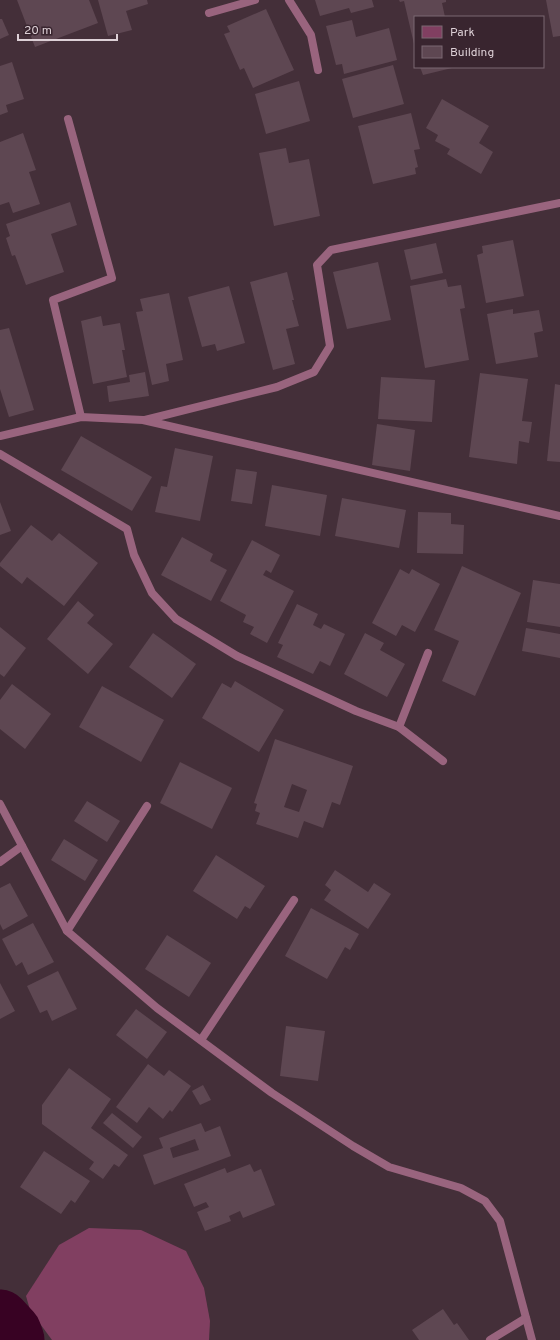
<svg xmlns="http://www.w3.org/2000/svg" width="560" height="1340" viewBox="0 0 560 1340" font-family="Overpass,sans-serif">
	<style>
		.green { fill: #813f61 }
		.lines { fill: none; stroke-linecap: round; stroke-linejoin: round }
		.river { stroke: #380223; stroke-width: 59 }
		.building { fill: #5e4752; fill-rule: evenodd }
		.lane { stroke: #99647e; stroke-width: 8 }
	</style>
	<rect width="100%" height="100%" fill="#442f39"/>
	<path class="green" d="M89,1228L141,1230L186,1251L204,1288L210,1321L209,1340H52L30,1310L26,1296L59,1245Z"/>
	<g class="lines">
		<path class="river" d="M0,1319L12,1332L15,1340"/>
	</g>
	<g class="building">
		<path d="M17,0H89L98,23L35,47Z"/>
		<path d="M98,0H147L148,4L126,11L132,30L108,36Z"/>
		<path d="M315,0H372L374,7L351,13L349,8L320,16Z"/>
		<path d="M399,0H446V2L442,3L445,17H415L414,44L404,1L400,2Z"/>
		<path d="M546,0H560V36L553,37Z"/>
		<path d="M266,9L294,70L253,88L244,68L240,70L224,34L230,32L227,26Z"/>
		<path d="M0,19H2L9,35L0,39Z"/>
		<path d="M352,20L356,37L389,28L397,60L344,74L342,64L336,65L326,26Z"/>
		<path d="M12,62L24,99L6,105L8,112L0,115V66Z"/>
		<path d="M393,65L404,104L353,118L342,79Z"/>
		<path d="M420,67H452V68L423,75Z"/>
		<path d="M299,81L310,121L266,134L255,94Z"/>
		<path d="M442,99L489,126L479,143L493,152L481,174L447,154L450,149L435,141L438,135L426,128Z"/>
		<path d="M411,113L420,149L414,150L418,167L415,168L416,174L373,184L358,126Z"/>
		<path d="M23,133L36,170L29,172L40,204L13,213L9,202L0,205V142Z"/>
		<path d="M286,148L289,163L309,159L320,216L274,226L259,153Z"/>
		<path d="M70,202L77,225L51,234L64,272L26,285L15,255L12,256L6,238L10,236L6,224Z"/>
		<path d="M513,240L524,296L486,303L477,255L483,253L482,246Z"/>
		<path d="M436,243L443,273L411,280L404,250Z"/>
		<path d="M378,262L391,320L347,329L333,272Z"/>
		<path d="M287,272L294,300H292L299,326L286,329L295,364L273,370L250,282Z"/>
		<path d="M446,279L448,287L461,285L465,308L460,309L469,360L425,368L410,286Z"/>
		<path d="M229,286L245,343L217,351L215,344L202,347L188,297Z"/>
		<path d="M169,293L183,360L166,364L169,381L152,385L136,312L143,311L140,299Z"/>
		<path d="M513,309V314L539,310L543,331L534,333L538,357L496,364L487,314Z"/>
		<path d="M101,316L103,326L120,323L125,350H122L127,377L93,384L81,321Z"/>
		<path d="M9,328L34,410L9,417L0,389V330Z"/>
		<path d="M145,372L149,396L109,402L107,386L130,382L129,375Z"/>
		<path d="M480,373L528,379L522,421L532,422L529,443L519,441L517,464L469,457Z"/>
		<path d="M381,377L435,380L432,422L378,419Z"/>
		<path d="M555,384L560,385V462L547,461Z"/>
		<path d="M377,424L415,430L410,471L372,465Z"/>
		<path d="M81,436L152,477L132,511L61,470Z"/>
		<path d="M175,448L213,456L200,521L155,512L161,486L167,487Z"/>
		<path d="M236,469L257,472L252,504L231,501Z"/>
		<path d="M272,485L327,495L320,536L265,526Z"/>
		<path d="M342,498L406,510L399,548L335,536Z"/>
		<path d="M0,502L11,531L0,535Z"/>
		<path d="M418,512L451,513V524L464,525L463,554L417,553Z"/>
		<path d="M31,525L52,541L59,533L98,563L64,606L27,577L22,584L0,566V563Z"/>
		<path d="M182,537L213,554L210,561L227,570L211,601L161,575Z"/>
		<path d="M252,540L280,555L271,573L266,570L263,575L294,591L267,643L250,634L254,627L243,622L246,615L220,601Z"/>
		<path d="M462,566L521,593L475,696L442,681L459,641L434,630Z"/>
		<path d="M400,569L409,574L412,569L440,584L415,632L402,625L396,636L372,623Z"/>
		<path d="M533,580L560,584V627L527,622Z"/>
		<path d="M78,601L94,615L87,623L113,644L88,674L47,639Z"/>
		<path d="M297,604L318,614L313,625L321,629L324,624L345,634L330,666L320,661L313,674L277,657L283,645L278,643Z"/>
		<path d="M0,627L26,648L4,677L0,674Z"/>
		<path d="M526,628L560,634V658L522,651Z"/>
		<path d="M153,633L196,664L172,698L129,667Z"/>
		<path d="M365,633L384,643L380,650L405,664L387,697L344,674Z"/>
		<path d="M235,681L284,710L259,752L202,718L222,683L231,688Z"/>
		<path d="M12,684L51,714L25,749L0,729V700Z"/>
		<path d="M102,686L164,720L141,762L79,727Z"/>
		<path d="M275,739L353,766L340,805L332,802L323,828L304,821L298,838L256,824L260,813L255,811L257,804L254,803ZM292,784L307,790L299,812L284,807Z"/>
		<path d="M180,762L232,788L212,829L160,803Z"/>
		<path d="M87,801L120,821L107,842L74,821Z"/>
		<path d="M64,839L98,860L85,881L51,860Z"/>
		<path d="M216,855L265,886L250,909L245,906L237,919L193,891Z"/>
		<path d="M335,870L368,892L374,883L391,894L368,929L324,900L331,890L325,885Z"/>
		<path d="M10,883L28,916L3,930L0,924V888Z"/>
		<path d="M311,908L359,934L350,950L345,947L327,979L285,956Z"/>
		<path d="M33,923L54,962L28,975L22,962L16,966L2,939Z"/>
		<path d="M167,935L211,963L189,997L145,969Z"/>
		<path d="M58,971L77,1009L52,1021L47,1010L40,1013L27,986Z"/>
		<path d="M0,983L15,1011L0,1019Z"/>
		<path d="M136,1009L167,1032L147,1059L116,1035Z"/>
		<path d="M286,1026L325,1031L318,1081L280,1076Z"/>
		<path d="M148,1064L164,1076L169,1070L191,1086L172,1112L170,1110L163,1119L149,1107L137,1123L116,1107Z"/>
		<path d="M69,1068L111,1099L91,1128L128,1155L119,1167L114,1164L103,1179L89,1169L94,1162L42,1124V1105Z"/>
		<path d="M203,1085L211,1100L200,1105L192,1091Z"/>
		<path d="M112,1113L142,1137L133,1148L103,1123Z"/>
		<path d="M201,1123L205,1132L220,1126L231,1156L154,1185L143,1155L163,1148L159,1138ZM195,1139L199,1150L173,1158L170,1148Z"/>
		<path d="M44,1151L90,1181L75,1203L71,1200L61,1214L20,1187Z"/>
		<path d="M250,1164L254,1172L261,1169L275,1205L243,1218L240,1211L229,1216L231,1221L205,1231L197,1212L209,1207L206,1202L194,1207L184,1184L225,1168L227,1173Z"/>
		<path d="M443,1309L454,1325L457,1323L469,1340H419L412,1330Z"/>
	</g>
	<g class="lines">
		<g class="lane">
			<path d="M289,0L311,35L318,70"/>
			<path d="M209,13L255,0"/>
			<path d="M68,119L112,278L53,300L81,417"/>
			<path d="M145,420L277,387L314,372L330,346L317,265L331,250L560,203"/>
			<path d="M0,436L81,417L143,420L560,516"/>
			<path d="M0,454L127,529L134,555L152,593L176,619L237,656L356,711L399,727L443,761"/>
			<path d="M399,727L428,653"/>
			<path d="M0,804L67,931L157,1008L272,1093L353,1146L389,1167L461,1188L485,1201L500,1221L532,1340"/>
			<path d="M0,862L22,846"/>
			<path d="M67,931L147,806"/>
			<path d="M201,1040L294,900"/>
			<path d="M490,1340L526,1318"/>
		</g>
	</g>
	<rect x="414" y="16" width="130" height="52" fill="#39252f" stroke="#7b6972"/>
	<rect x="422" y="26" width="20" height="12" fill="#813f61" stroke="#7b6972"/>
	<text x="450" y="36" font-size="12" fill="#ddd0d6">Park</text>
	<rect x="422" y="46" width="20" height="12" fill="#5e4752" stroke="#7b6972"/>
	<text x="450" y="56" font-size="12" fill="#ddd0d6">Building</text>
	<path d="M18 34v6h99v-6" fill="none" stroke="#ddd0d6" stroke-width="2"/>
	<text x="24" y="34" font-size="12" fill="#ddd0d6" stroke="#39252f" stroke-width="3" paint-order="stroke">20 m</text>
</svg>
